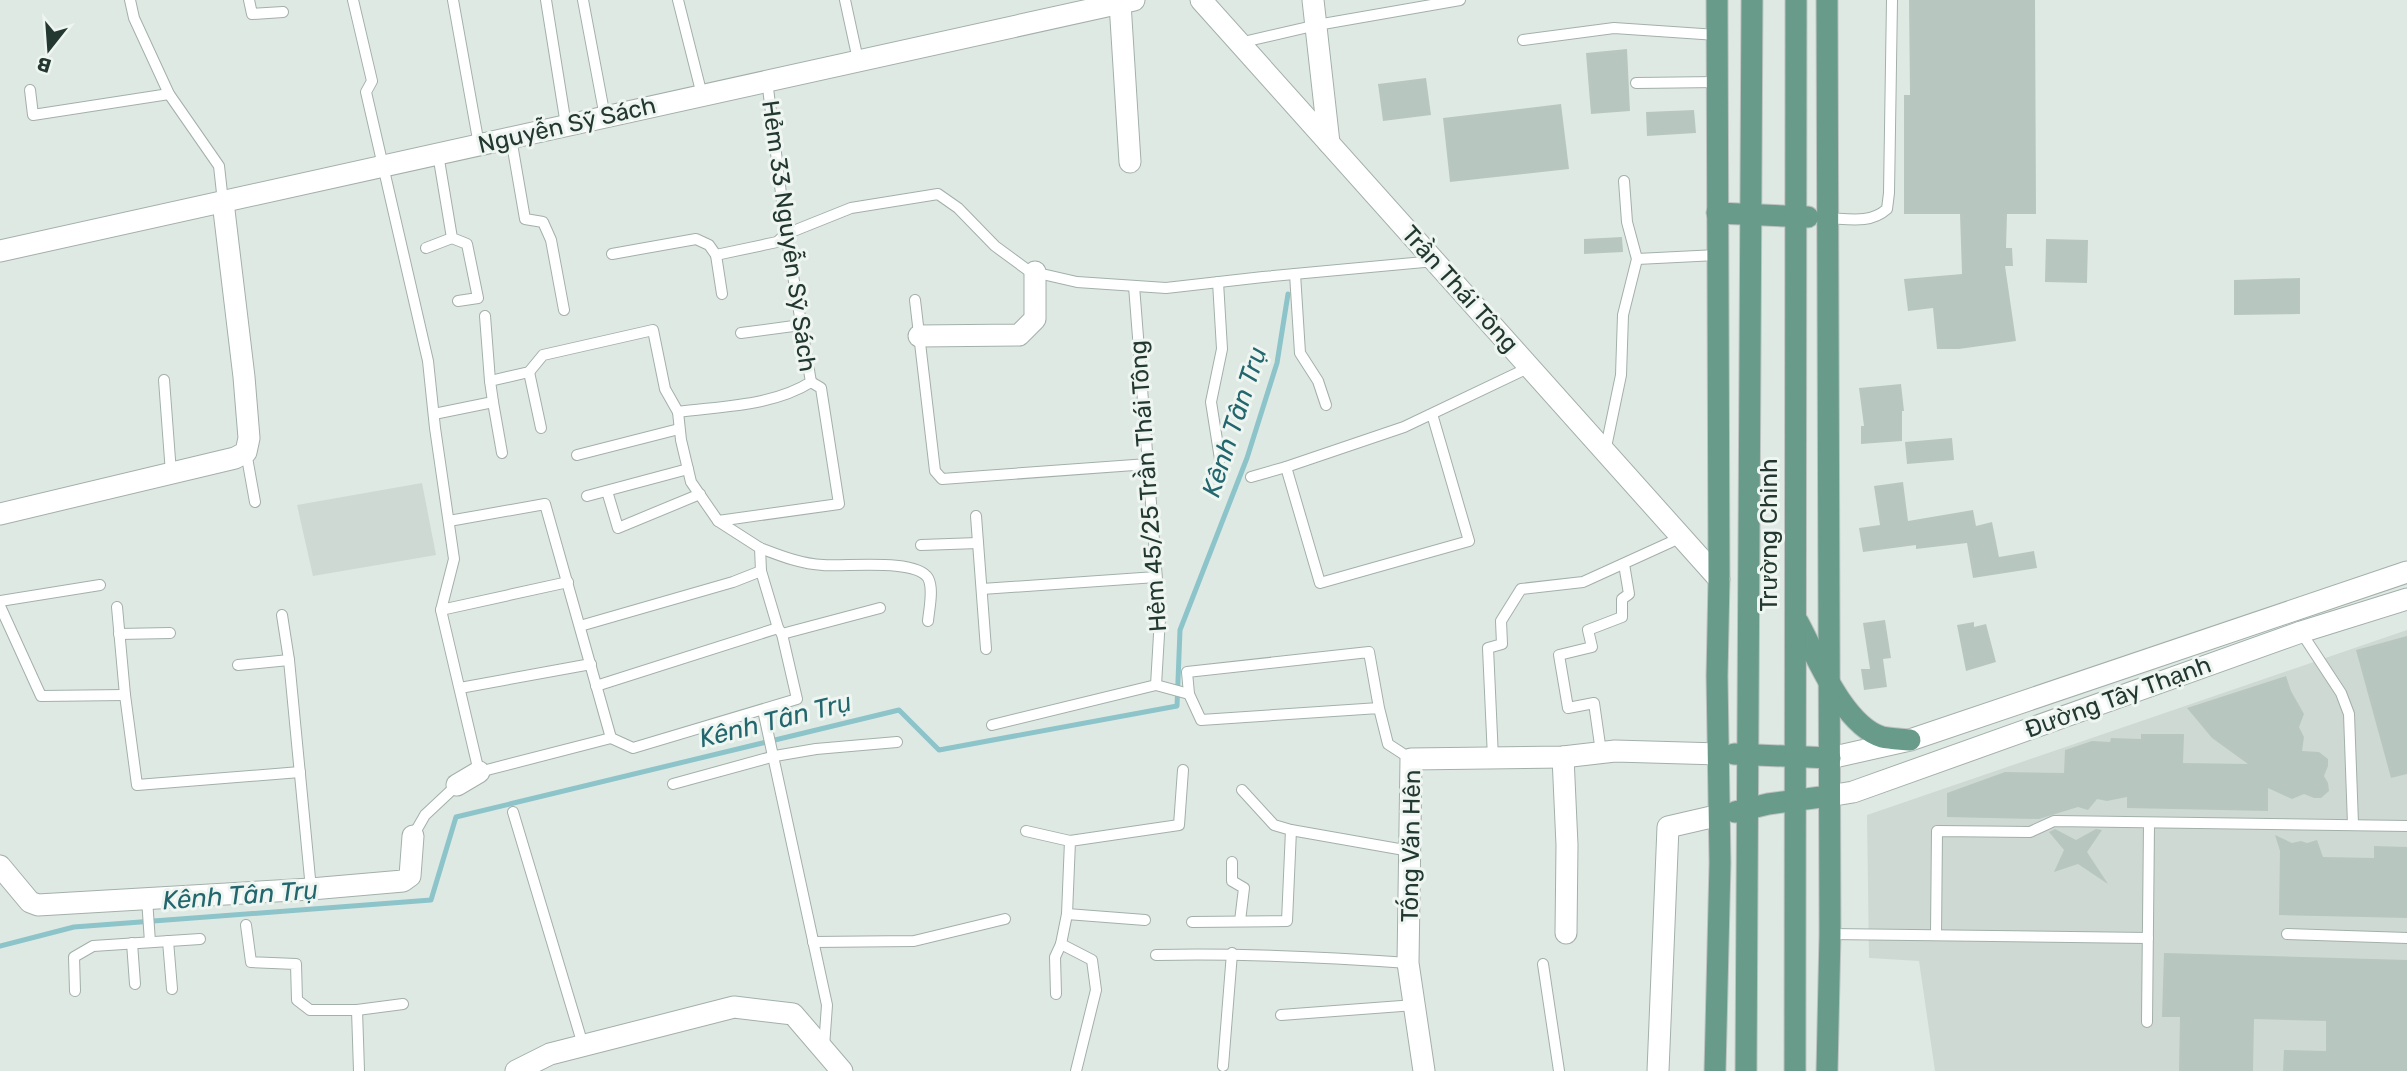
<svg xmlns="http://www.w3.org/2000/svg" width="2407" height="1071" viewBox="0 0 2407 1071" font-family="Rubik,sans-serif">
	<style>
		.built { fill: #ced9d3 }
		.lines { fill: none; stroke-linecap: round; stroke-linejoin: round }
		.stream { stroke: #8cc4ca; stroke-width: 5 }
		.building { fill: #b8c6c0 }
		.service-casing { stroke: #a3b0aa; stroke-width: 12 }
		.minor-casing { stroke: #a3b0aa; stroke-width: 23 }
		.tertiary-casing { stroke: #a3b0aa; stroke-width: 23 }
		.primary-casing { stroke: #bdc3c1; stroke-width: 23 }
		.service { stroke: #fff; stroke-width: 10 }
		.minor { stroke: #fff; stroke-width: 21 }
		.tertiary { stroke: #fff; stroke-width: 21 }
		.primary { stroke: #689b8a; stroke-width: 21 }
		.labels { text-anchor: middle; stroke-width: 6; stroke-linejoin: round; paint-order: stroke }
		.street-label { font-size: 24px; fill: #223830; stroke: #eff6f2 }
		.water-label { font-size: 26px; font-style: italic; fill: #22666e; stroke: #eff6f2 }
	</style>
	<rect width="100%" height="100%" fill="#dfe9e4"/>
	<g class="built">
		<path d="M422,483L436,555L313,576L297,505Z"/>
		<path d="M2407,630V1071H1935L1919,961L1869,958L1867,815Z"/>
	</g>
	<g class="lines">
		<path class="stream" d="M0,946L74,927L431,900L456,817L899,710L939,750L1177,706L1180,630L1247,458L1277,363L1288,294"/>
	</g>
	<g class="building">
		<path d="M1909,0H2035L2036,214H2007L2006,248H2012L2013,266H2005L2016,341L1959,349H1937L1933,308L1908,311L1904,279L1962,274L1960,214H1904V95H1910Z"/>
		<path d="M1627,49L1630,111L1591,114L1586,53Z"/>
		<path d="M1426,78L1431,115L1383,121L1378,84Z"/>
		<path d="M1561,104L1569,169L1450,182L1443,118Z"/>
		<path d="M1694,110L1696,133L1647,136L1646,112Z"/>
		<path d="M1622,237L1623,252L1584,254V239Z"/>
		<path d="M2046,239L2088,240L2087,283L2045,282Z"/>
		<path d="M2300,278V314L2234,315V280Z"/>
		<path d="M1901,384L1904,411H1902V441L1861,444V426H1864L1859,388Z"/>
		<path d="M1952,438L1954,460L1907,464L1905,442Z"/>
		<path d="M1903,482L1908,521L1973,510L1976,526L1992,522L1999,557L2034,551L2037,568L1973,578L1967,543L1916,549V545L1863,552L1859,528L1880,525L1874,486Z"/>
		<path d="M1885,620L1891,658L1883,659L1887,687L1864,690L1861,669H1870L1863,623Z"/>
		<path d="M1974,622V627L1986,624L1996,662L1966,671L1957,625Z"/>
		<path d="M2407,636V774L2391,778L2356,650Z"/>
		<path d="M2286,676L2291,691L2304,714L2299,727L2304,737L2302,751L2319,752L2328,759V766L2324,776L2328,783L2329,791L2321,798H2314L2304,794L2292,799L2268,788V811L2127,808V797L2107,801L2097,799L2088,810L2078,807L2039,819L1947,817V793L2005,772L2064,773L2065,750L2092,741L2110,742L2111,738L2141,739V734H2184L2183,763L2248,764L2212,738L2187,708Z"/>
		<path d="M2055,829L2076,840L2096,829L2102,830L2087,852L2108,884L2078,864L2054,872L2064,850L2049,832Z"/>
		<path d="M2275,835L2292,843L2301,841L2307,843L2317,840L2323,857L2374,858V846L2407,847V918L2279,915L2280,851Z"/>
		<path d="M2164,953L2407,960V1071H2283L2284,1050L2326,1051V1021L2254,1019L2253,1071H2179L2180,1017H2162Z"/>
	</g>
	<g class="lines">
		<g class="service-casing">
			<g id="service">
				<path d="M130,0L134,18L169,94L219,166L223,202"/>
				<path d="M249,0L252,14L283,12"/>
				<path d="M353,0L372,81L366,92L428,361L435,428L454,559L441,610L479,772L611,738"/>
				<path d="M453,0L479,145"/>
				<path d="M546,0L566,125"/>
				<path d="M583,0L605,117"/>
				<path d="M678,0L702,95"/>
				<path d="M845,0L858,60"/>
				<path d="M1523,40L1614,28L1717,35"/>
				<path d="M1239,43L1317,25L1460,0"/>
				<path d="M1636,83L1717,82"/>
				<path d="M30,90L33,115L169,94"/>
				<path d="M511,138L525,219L543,222L551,240L564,310"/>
				<path d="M438,154L452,238L467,244L478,298L458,301"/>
				<path d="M1828,218C1849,219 1870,224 1887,209L1889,193L1892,0"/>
				<path d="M426,248L452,238"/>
				<path d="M612,254L696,239L709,245L716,255"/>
				<path d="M1637,259L1717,255"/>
				<path d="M1295,274L1300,353L1318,381L1326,405"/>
				<path d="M1218,282L1222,349L1211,402L1220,459"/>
				<path d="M722,294L716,255L777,242L786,234L851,208L938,194L958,208L995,246L1029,271L1077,282L1166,288L1263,277L1435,261"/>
				<path d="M915,300L935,471L942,479L1148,464"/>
				<path d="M485,316L490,381"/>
				<path d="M741,333L801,325"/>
				<path d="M529,372L541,428"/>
				<path d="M164,380L171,473"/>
				<path d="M493,402L502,453"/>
				<path d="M678,412C722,406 773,406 811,382L786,234L767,80"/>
				<path d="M434,414L493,402L490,381L529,372L543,355L653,330L665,389L678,412L681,440L691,482L718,521L760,548L761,571L778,628L782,634L797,699L633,748L611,738"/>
				<path d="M1432,414L1469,541L1320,583L1286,467L1404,427L1530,367"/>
				<path d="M246,452L255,502"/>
				<path d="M1605,452L1621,375L1623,315L1637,259L1627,222L1624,181"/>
				<path d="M577,455L679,429"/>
				<path d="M1251,477L1286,467"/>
				<path d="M607,491L618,528L700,494"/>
				<path d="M587,496L688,469"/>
				<path d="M976,516L986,649"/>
				<path d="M449,521L545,504L611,738"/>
				<path d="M718,521L839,504L821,388L811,382"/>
				<path d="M921,545L978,543"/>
				<path d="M760,548C781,556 801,564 823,565C845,567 916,558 928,578C934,589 929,609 928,621"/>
				<path d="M982,589L1156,577"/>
				<path d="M0,601L100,585"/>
				<path d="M0,606L41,696L125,695"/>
				<path d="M117,607L125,695L137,785L300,772"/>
				<path d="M441,610L568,582"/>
				<path d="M282,615L289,660L311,889"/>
				<path d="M580,626L733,582L761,571"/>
				<path d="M2301,632L2341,693L2349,714L2353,824"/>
				<path d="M119,634L170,633"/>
				<path d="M782,634L880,608"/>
				<path d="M238,665L289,660"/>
				<path d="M1156,685L1189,694"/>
				<path d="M596,686L778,628"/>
				<path d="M460,688L591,664"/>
				<path d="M1379,708L1369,652L1187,672L1189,694L1201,720L1379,708L1388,744L1411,759"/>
				<path d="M763,710L827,1005L824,1047"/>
				<path d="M992,725L1156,685L1160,618L1134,286"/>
				<path d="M1601,752L1594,703L1568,708L1559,655L1592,647L1588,630L1622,617V599L1629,594L1624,564"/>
				<path d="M1493,758L1488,648L1502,644L1501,621L1521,589L1583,582L1682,537"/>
				<path d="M673,784L775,756L816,749L897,742"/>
				<path d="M1242,790L1274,825L1291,830"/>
				<path d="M513,812L583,1045"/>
				<path d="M1026,831L1070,841"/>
				<path d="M413,836L425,815L457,785"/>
				<path d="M1232,862V881L1244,888L1240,921"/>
				<path d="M147,899L150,942"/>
				<path d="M1067,914L1145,920"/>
				<path d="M1192,922L1287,921L1291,830L1410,851"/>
				<path d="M246,925L251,962L296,964L297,1000L310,1010H357L403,1004"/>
				<path d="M1830,934L2148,938"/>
				<path d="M1936,934L1937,831L2030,832L2054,821L2407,826"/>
				<path d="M2287,934L2407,938"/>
				<path d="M168,941L172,989"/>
				<path d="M813,942L914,941L1005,919"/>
				<path d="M132,943L135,984"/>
				<path d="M1156,955C1240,953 1323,957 1408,963"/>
				<path d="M1543,964L1559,1071"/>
				<path d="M75,991L74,957L93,946L200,939"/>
				<path d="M1056,994L1055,957L1061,944"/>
				<path d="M357,1010L359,1071"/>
				<path d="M1281,1015L1415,1005"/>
				<path d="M2147,1022L2149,824"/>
				<path d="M1223,1066L1232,953"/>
				<path d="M1076,1071L1096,990L1092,960L1061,944L1067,914L1070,841L1179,825L1183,770"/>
			</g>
		</g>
		<g class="minor-casing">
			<g id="minor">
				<path d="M1201,0L1719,579"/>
				<path d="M1313,0L1329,143"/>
				<path d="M1120,3L1130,162"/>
				<path d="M0,251L1134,0"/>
				<path d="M919,336L1019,335L1035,319V272"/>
				<path d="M0,514L235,458L246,452L249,438L244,377L223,202"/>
				<path d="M1563,757L1567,845L1566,933"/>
				<path d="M457,785L479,772"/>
				<path d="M0,866L30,902L38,905L311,889L403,881L410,876L413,836"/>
				<path d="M516,1071L550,1054L734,1007L793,1014L842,1071"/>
				<path d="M1424,1071L1408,963L1411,759L1563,757L1615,751L1719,754"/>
				<path d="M1658,1071L1668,827L1720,815"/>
			</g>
		</g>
		<g class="tertiary-casing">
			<g id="tertiary">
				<path d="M1830,758L1910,740L2407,572"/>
				<path d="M1829,796L1853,792L2301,632L2407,599"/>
			</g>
		</g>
		<g class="primary-casing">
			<g id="primary">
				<path d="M1717,213L1808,217"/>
				<path d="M1798,622C1816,655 1843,725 1882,737C1891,739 1901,739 1910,740"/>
				<path d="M1734,754L1830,758"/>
				<path d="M1735,812L1768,804L1829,796"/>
				<path d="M1715,1071L1720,863L1717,676L1719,579L1717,0"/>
				<path d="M1746,1071L1752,0"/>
				<path d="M1795,1071L1796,0"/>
				<path d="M1827,1071L1830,934L1827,0"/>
			</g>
		</g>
		<use href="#service" class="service"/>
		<use href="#minor" class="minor"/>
		<use href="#tertiary" class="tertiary"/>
		<use href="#primary" class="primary"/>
	</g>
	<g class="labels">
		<g class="street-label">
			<text transform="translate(567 125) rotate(-13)" y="8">Nguyễn Sỹ Sách</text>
			<text transform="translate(789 236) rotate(82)" y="8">Hẻm 33 Nguyễn Sỹ Sách</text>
			<text transform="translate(1460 289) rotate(48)" y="8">Trần Thái Tông</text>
			<text transform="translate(1148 486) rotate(-94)" y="8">Hẻm 45/25 Trần Thái Tông</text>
			<text transform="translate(1769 535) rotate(-90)" y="8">Trường Chinh</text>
			<text transform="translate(2118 697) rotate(-20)" y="8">Đường Tây Thạnh</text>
			<text transform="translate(1411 846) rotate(-89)" y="8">Tống Văn Hên</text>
		</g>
		<g class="water-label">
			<text transform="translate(1234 422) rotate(-72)" y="9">Kênh Tân Trụ</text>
			<text transform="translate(775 720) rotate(-14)" y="9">Kênh Tân Trụ</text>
			<text transform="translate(240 895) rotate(-4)" y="9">Kênh Tân Trụ</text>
		</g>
	</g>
	<g transform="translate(49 49) rotate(197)" stroke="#eff6f2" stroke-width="5" paint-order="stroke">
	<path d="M0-5L12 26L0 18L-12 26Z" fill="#223830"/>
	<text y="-10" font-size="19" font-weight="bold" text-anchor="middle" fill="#223830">B</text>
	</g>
</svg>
